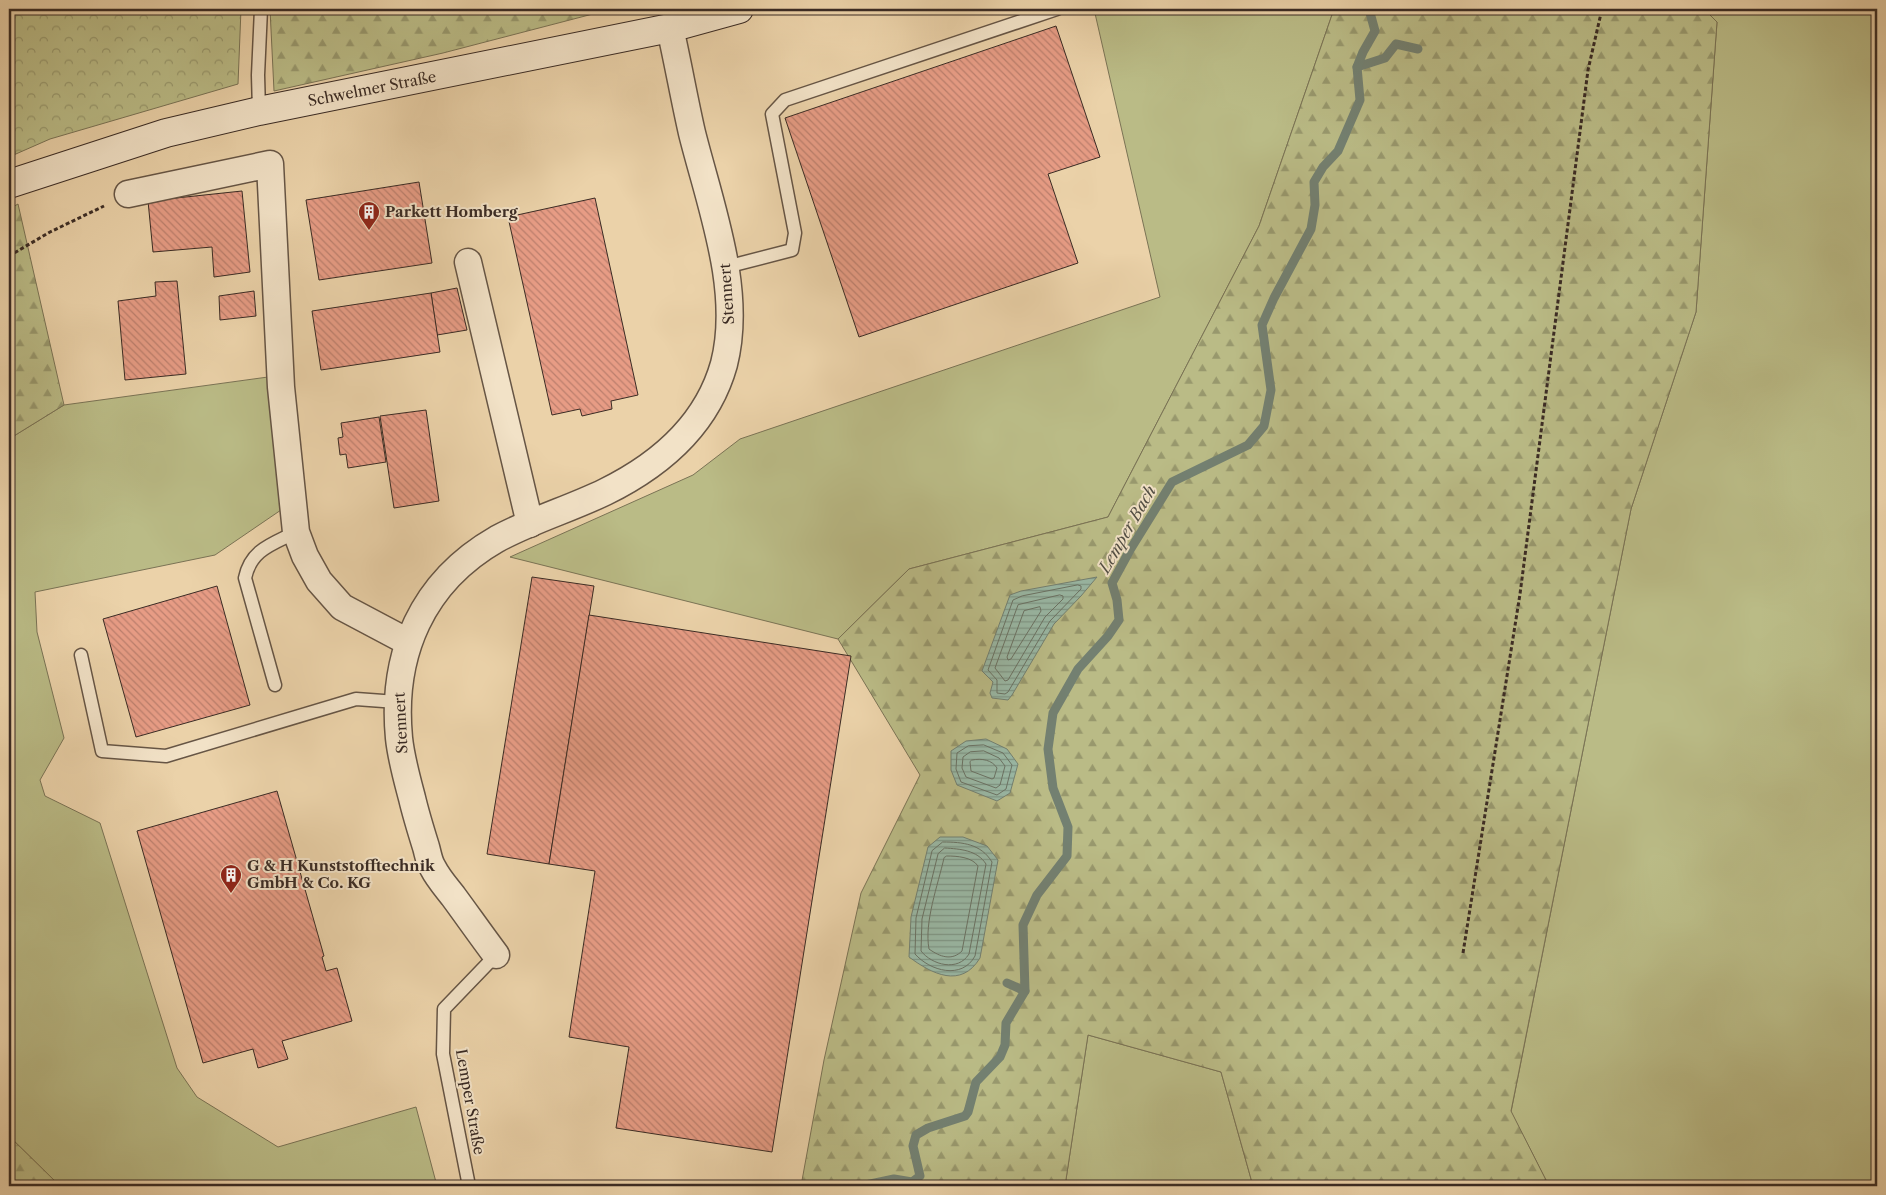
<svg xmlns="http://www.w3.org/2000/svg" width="1886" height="1195" viewBox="0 0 1886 1195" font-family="'Libre Caslon Text',serif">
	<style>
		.green { fill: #babb86; stroke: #7a7355 }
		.forest { fill: url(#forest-firs); stroke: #7a7355 }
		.park { fill: url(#park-crowns); stroke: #7a7355 }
		.water { fill: url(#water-rules); stroke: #738071 }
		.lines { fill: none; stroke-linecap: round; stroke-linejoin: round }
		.shore { stroke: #6a7264; stroke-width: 1 }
		.stream { stroke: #738071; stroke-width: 9 }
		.building { fill: url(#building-back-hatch); stroke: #3a2b24 }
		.lane-casing { stroke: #665545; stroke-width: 15 }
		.street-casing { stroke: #665545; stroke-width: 29 }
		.secondary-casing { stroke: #3a2b24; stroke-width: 30 }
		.path { stroke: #3a2b24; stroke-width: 3; stroke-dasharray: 4 2.5; stroke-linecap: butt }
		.lane { stroke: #f2e2c7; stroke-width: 12 }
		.street { stroke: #f2e2c7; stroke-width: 26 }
		.secondary { stroke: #f2e2c7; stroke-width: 28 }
		.labels { text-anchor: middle; stroke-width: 4; stroke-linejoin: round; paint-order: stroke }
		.street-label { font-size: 15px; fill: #3a2b24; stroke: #f2e2c7 }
		.poi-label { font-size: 15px; font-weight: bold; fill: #3a2b24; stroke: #f2e2c7; text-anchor: start }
		.water-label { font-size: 16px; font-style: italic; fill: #524e44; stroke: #f2e2c7 }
	</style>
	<defs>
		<pattern id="forest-firs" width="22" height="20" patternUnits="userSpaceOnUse" patternTransform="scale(1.25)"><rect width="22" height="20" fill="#babb86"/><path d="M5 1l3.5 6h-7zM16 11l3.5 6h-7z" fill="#98986d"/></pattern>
		<pattern id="park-crowns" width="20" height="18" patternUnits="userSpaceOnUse" patternTransform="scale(1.25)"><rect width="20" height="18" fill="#babb86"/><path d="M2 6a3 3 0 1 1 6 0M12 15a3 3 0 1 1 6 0" fill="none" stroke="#98986d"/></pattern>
		<pattern id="water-rules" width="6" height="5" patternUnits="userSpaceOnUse" patternTransform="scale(1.25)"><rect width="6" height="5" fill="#99b8a5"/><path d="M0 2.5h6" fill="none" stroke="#7e9686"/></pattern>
		<pattern id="building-back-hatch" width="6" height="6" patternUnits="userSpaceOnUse" patternTransform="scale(1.25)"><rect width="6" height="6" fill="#e79c85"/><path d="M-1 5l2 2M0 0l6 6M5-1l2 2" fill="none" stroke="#bc7f6d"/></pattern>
	</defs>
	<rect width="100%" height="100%" fill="#ebd2a9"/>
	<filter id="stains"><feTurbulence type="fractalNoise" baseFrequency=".004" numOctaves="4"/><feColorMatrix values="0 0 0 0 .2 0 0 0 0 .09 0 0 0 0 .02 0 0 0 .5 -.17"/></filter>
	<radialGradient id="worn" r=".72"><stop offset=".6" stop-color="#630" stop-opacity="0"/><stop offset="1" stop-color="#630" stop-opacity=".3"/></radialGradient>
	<g class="green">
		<path d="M1094,9H1334L1259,226L1108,517L909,569L838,639L510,557L693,475L740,439L1160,297Z"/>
		<path d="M1704,9H1877V1186H1549L1511,1112L1631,509L1696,312L1717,22Z"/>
		<path d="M268,377L281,510L215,555L35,592L37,632L64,738L40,780L45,796L100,823L177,1068L197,1097L278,1147L416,1107L437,1186H60L9,1136V439L64,405Z"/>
		<path d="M1088,1035L1221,1072L1253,1186H1065Z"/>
	</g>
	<g class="forest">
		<path d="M270,9H612L443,53L274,91Z"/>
		<path d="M1334,9H1704L1717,22L1696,312L1631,509L1511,1111L1549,1186H1253L1221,1072L1088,1035L1065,1186H801L824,1060L861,893L920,775L838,639L909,569L1108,517L1259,226Z"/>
		<path d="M18,204L64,405L9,439V209Z"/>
		<path d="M9,1136L59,1185L60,1186H9Z"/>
	</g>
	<path class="park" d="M9,9H241L238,84L50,139L9,157Z"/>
	<g class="water">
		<path d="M1097,577L1081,596L1054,624L1012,695L1008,700L992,698L990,693L993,682L982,671L1010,595L1021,591Z"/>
		<path d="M986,739L1007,749L1018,764L1010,793L997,801L957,785L951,770V751L966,741Z"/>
		<path d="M940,837H963L987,846L998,860L980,958C961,989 932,974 909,957L911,917L928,847Z"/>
	</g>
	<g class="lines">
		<g class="shore">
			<path d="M1078,585L1081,586V589L1050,621L1008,692L1005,694L997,693V680L988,670L1013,600L1022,596Z"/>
			<path d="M1060,595L1063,596V599L1045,617L1008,680L1005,681L995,668L1018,605Z"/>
			<path d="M1040,607L1041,611L1011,659L1008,660L1007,657L1024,611Z"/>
			<path d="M984,745L1003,753L1012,765L1006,789L997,795L961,782L956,769L957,753L968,746Z"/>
			<path d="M984,751L999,758L1005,766L1000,785L996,788L966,777L962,768L963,757L970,752Z"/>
			<path d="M972,760C982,758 992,760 997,768L994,778L992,779L971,771L970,762Z"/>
			<path d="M943,842C963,842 981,844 992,862L975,956C962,980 930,971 915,954L916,918L932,851Z"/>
			<path d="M945,848C960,849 977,850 986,864L969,954C958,972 932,965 921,951L922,919L938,854Z"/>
			<path d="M947,856C957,856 972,857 978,866L962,951C952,961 940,957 929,949C924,922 938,885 944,858Z"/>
		</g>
		<g class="stream">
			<path d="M1357,67L1385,58L1396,44L1418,49"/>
			<path d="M1007,983L1025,991"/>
			<path d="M861,1186L894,1179L912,1182L920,1176L913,1146L916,1135L928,1128L965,1116L968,1112L976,1082L1000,1057L1005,1045L1006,1023L1025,991L1023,925L1037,895L1067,856L1068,827L1053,788L1048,749L1053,713L1078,669L1108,636L1119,620L1117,600L1112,583L1130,550L1172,482L1248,445L1264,426L1271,390L1262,325L1274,298L1311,229L1315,205L1314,182L1323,167L1338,151L1360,100L1357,67L1363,52L1375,31L1369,9"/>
		</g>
	</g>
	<g class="building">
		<path d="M1056,26L1100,157L1048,174L1078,263L859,337L785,118Z"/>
		<path d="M419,182L432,263L319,280L306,200Z"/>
		<path d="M242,191L250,272L214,277L212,247L153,252L148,201Z"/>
		<path d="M595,198L638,395L611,401L612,409L582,416L580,409L552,415L508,217Z"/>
		<path d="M177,281L186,374L125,380L118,301L156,296L155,282Z"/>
		<path d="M457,288L467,330L437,335L431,293Z"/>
		<path d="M254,291L256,316L220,320L219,296Z"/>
		<path d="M431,293L440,352L321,370L312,311Z"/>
		<path d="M426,410L439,501L394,508L380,416Z"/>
		<path d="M379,417L386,462L348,468L346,454L340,455L338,438L343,437L341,423Z"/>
		<path d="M532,577L594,586L549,864L487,854Z"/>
		<path d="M217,586L250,705L136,737L103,619Z"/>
		<path d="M589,615L851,656L772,1152L616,1128L629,1047L569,1037L595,871L549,864Z"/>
		<path d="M277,791L324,956L322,957L326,971L337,968L352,1021L282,1041L288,1059L258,1068L253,1049L203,1063L137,831Z"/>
	</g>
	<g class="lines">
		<g class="lane-casing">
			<g id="lane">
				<path d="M259,111L258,75L261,9"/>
				<path d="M726,267L792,250L795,233L772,114L785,100L1057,9"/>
				<path d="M81,655L102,751L166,756L356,699L397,702"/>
				<path d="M275,685L245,578C251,549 273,544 296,532"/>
				<path d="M469,1186L443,1054L444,1009L496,955"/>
			</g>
		</g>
		<g class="street-casing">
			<g id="street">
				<path d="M128,194L270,164L281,387L296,532L305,556L319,581L342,607L408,642"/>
				<path d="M468,262L530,524"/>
				<path d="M496,955C481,935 467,915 453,896C446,887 438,878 433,868C429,862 428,854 426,847C421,831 416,815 412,798C407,779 401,758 399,738C391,654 422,582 497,539C532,520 570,509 605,492C660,465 707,425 724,364C743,290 710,205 692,133C684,98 678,63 670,28"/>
			</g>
		</g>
		<g class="secondary-casing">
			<path id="secondary" d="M9,184L166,133L259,111L670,28L739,9"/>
		</g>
		<g class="path">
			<path d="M9,256L50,232L104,206"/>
			<path d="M1463,953L1520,594L1588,70L1602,9"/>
		</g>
		<use href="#lane" class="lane"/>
		<use href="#street" class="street"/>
		<use href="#secondary" class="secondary"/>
	</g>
	<defs>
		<g id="building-pin" transform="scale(1.125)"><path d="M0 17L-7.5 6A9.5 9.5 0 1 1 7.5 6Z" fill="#8f2418" stroke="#f2e2c7"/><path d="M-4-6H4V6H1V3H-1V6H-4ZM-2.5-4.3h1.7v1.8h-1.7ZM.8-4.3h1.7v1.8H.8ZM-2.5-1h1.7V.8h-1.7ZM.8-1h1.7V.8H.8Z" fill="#fff"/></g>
	</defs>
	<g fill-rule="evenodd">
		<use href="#building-pin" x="369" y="212"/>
		<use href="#building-pin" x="231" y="875"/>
	</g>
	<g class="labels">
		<g class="street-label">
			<text transform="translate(372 89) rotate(-11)" y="5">Schwelmer Straße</text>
			<text transform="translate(727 294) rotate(-94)" y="5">Stennert</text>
			<text transform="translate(401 723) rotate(-93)" y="5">Stennert</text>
			<text transform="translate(470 1102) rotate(80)" y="5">Lemper Straße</text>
		</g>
		<g class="poi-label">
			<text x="385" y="217">Parkett Homberg</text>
			<text x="247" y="871">G &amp; H Kunststofftechnik<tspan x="247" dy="17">GmbH &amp; Co. KG</tspan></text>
		</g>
		<g class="water-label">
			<text transform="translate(1127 529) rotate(-60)" y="6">Lemper Bach</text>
		</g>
	</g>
	<rect width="1886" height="1195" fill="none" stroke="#ebd2a9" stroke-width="30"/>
	<rect x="10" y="10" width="1866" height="1175" fill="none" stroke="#3a2b24" stroke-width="2.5"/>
	<rect x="15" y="15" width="1856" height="1165" fill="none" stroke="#3a2b24"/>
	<rect width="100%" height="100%" filter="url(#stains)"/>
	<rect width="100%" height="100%" fill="url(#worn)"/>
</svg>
